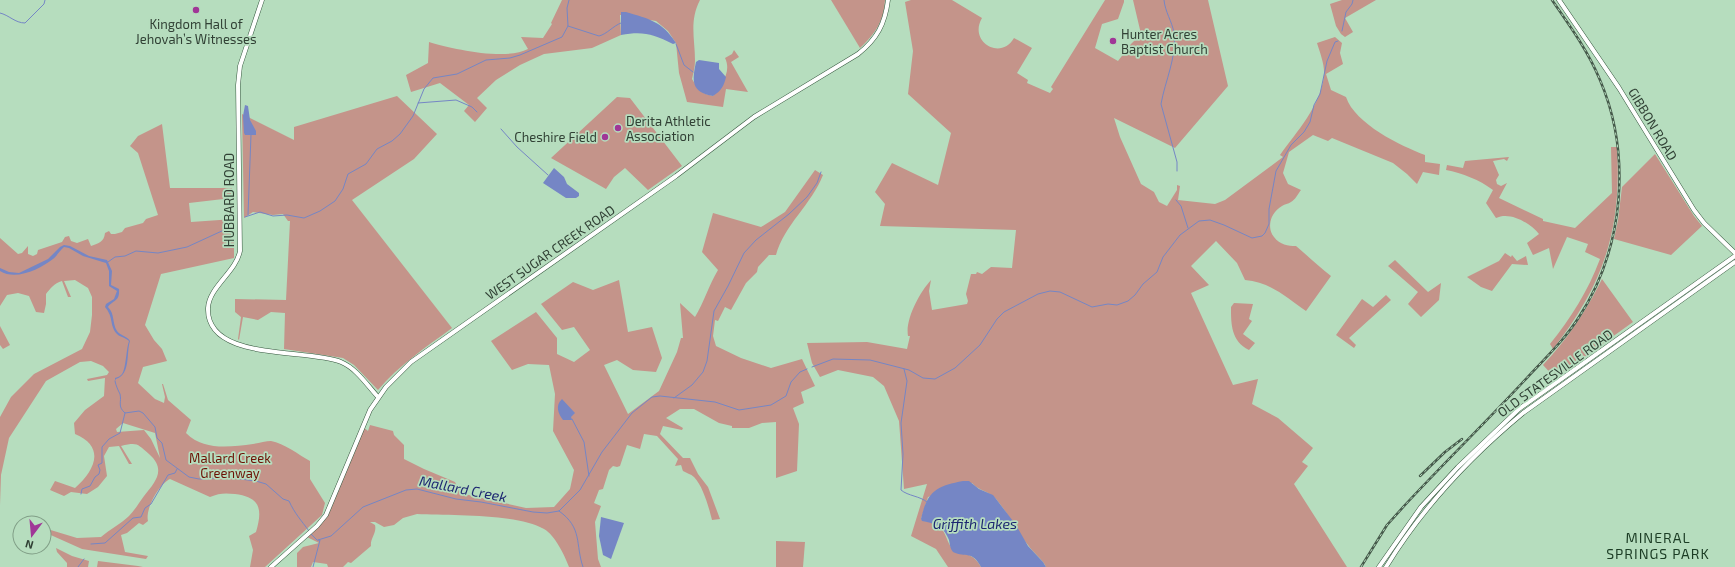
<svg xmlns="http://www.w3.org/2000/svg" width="1735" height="567" viewBox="0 0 1735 567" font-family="'Exo 2',sans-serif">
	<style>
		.green { fill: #c4948a; fill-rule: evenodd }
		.water { fill: #7586c5 }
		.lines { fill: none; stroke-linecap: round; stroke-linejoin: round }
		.stream { stroke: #7586c5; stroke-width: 1 }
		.major-casing { stroke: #34563d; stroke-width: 5 }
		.major { stroke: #fff; stroke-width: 4 }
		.rail-casing { stroke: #45594a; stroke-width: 2.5 }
		.rail { stroke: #b6ddbe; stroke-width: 1; stroke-dasharray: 3; stroke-linecap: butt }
		.poi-dot { fill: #a03697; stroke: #b6ddbe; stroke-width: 1.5 }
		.labels { text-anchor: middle; stroke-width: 3.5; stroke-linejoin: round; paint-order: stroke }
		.poi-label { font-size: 13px; fill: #314135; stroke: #b6ddbe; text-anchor: start }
		.street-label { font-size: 13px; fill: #314135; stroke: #b6ddbe }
		.park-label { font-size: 13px; fill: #6d1105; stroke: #b6ddbe }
		.water-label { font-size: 14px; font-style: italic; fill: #1d2771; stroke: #b6ddbe }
		.neighbourhood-label { font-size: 14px; letter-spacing: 1px; fill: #1b3c24; stroke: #b6ddbe }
	</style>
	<rect width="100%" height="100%" fill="#b6ddbe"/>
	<g class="green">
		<path d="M562,0H700C689,21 695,39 695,61C695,67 693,74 692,79C698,89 702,94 713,96C721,85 732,72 725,58L732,54L734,50L739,57L731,62L748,92L726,89L723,107L687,102L679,73L676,43L668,31L656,21L620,15L621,35L592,48L544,54L520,65L496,80L477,98L487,108L475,122L464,111L469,105L440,83L411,92L406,75L428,63L429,42C452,49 506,61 528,49L521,37L543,38L552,24L551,23Z"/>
		<path d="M831,0H885C884,21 875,34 860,48Z"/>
		<path d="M911,0H952L982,18C968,42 1001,61 1014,38L1032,48L1017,73L1028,80L1027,83L1050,93L1053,89L1051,87L1105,0H1124V2L1118,19L1102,24L1095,48L1118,61L1131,44L1141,34L1133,0H1208L1228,86L1175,148L1114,118L1120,137L1141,184L1154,192L1159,202L1167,206L1177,190V185L1180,186L1178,200L1215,204L1225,200L1283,157L1280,155C1297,131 1320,107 1324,76C1325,65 1320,53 1317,43L1335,37L1342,43L1340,53L1343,64L1326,74L1331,90L1346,97C1355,124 1401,146 1425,155V162L1440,164L1439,175L1423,172L1417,184L1407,174L1393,163L1332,138L1328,141L1313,135L1289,152L1283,173L1288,184L1301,190C1298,194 1295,200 1291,202C1288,204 1285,204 1282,206C1271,212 1266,227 1274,237C1280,245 1288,246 1296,246C1308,256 1319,267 1331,276L1306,311C1286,297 1270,282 1245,280L1237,263L1216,241L1191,266L1209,285L1191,293L1233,385L1258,379L1252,404L1278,418L1313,448L1302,462L1308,466L1294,484L1347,567H1046C1042,558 1033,553 1028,545C1016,530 1008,513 996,499C989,491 979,491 972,483L928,497L921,519L924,521C949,522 943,542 956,553C968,553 975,556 981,567H948L936,549L911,536L927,484L904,489L899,421L884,386L873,377L838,370L820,377L812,363L807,343L867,342L907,349L910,336H908C905,319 920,292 931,280L929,291L932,310L967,304L968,301L966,294L971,274H976L977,272L982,274L991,267L1012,268L1016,230L880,226L885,204L875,192L892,163L938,185L951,133L908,94L913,51L905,2Z"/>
		<path d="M1342,0H1376L1345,18L1353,32L1345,37L1341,34L1336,26L1330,4Z"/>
		<path d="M397,96L437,134L414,159L352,200L452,328C425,348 399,365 378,390L354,365L343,358L284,349L285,313L271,312L258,320L243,317L239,340L238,339L241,317L235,312V299L286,300L290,221H288L283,214L273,215L253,212L244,218L242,114L294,140V127Z"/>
		<path d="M617,97L630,98L682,166L648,190L625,168L614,177L606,189L551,158Z"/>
		<path d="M162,124L170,188H232V198L189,203L191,222L234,219V258L161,274L145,325L154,340L162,349L167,361L143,367L138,383L155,399L164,403L165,397L162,384H163L168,400L191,420L186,433C204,451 230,447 253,444C259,443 266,441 271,441C284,443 299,455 310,461V479L325,503L322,515L265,567H250L253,550L249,536L256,532C263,509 260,497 235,494C225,493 219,493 210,497L170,479C159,484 145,509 148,521L143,525L139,523L127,533L121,535L125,552L148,556L146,559L82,549L44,532V528L77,538L101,537C110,529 121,524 129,516C134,511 139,503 144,496C155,482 167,470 149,454C137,444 138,442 121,446L132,464H129L119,446L109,447L104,456L107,476L98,487L87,494L71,492L64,496L50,490L55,481L75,488C95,470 106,447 75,434L74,423L85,410L104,396L105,378L88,381L87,379L107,375L109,372L103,366L91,361L80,362L46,381L9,438L1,475L0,505V417L11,397L34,374L82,349L90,332L92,315V297L88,288L75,280L64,281L71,297H68L62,281C54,283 50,289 46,294V304L44,313L36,312L29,296L18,293L7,295L0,306V238L18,254L22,253L28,246V254L33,256L37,254L38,250L62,242L65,237L69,236L71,241L77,243L88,239L91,246C99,243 104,242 105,233L109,231L111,234H115L122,232L125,228L143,223L146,219L158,215L138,153L130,146L138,136ZM123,423L155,433L160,458L151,439L144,430L117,432L116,429Z"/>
		<path d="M1611,147H1617C1622,229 1604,284 1553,349L1550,344C1571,318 1588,291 1600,259L1585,252L1588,244L1567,237L1553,269L1549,248L1533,255L1527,243L1539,234C1530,223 1510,211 1496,218L1486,203L1493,190C1480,180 1462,173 1446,170L1447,165L1463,168L1465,161L1509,157L1507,161L1504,159L1493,161L1499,175L1496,180L1497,184L1501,186L1507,183L1499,198L1543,219V221L1575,228L1612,193Z"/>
		<path d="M1655,154L1694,216L1702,226L1671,255L1614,239L1618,220L1622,187Z"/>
		<path d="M815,170L823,175C812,204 784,225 776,255H769L758,267L757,272L746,283L731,310L725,307L718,321L715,320L713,336L716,346L741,358L771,368L802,359L815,386L801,392L804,403L793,408L799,424L797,471L776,478V422L762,423L749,428H732V426L719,423L694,409H680L666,418L683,428L682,430L663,426L660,434L683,458H690L698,474L708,487L720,519L712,520C709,508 703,486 694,477C691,474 686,473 683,471C682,469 682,467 681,465L675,466L678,459L657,436L644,434L640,449L627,445L620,466L617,467L613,466L609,470L603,489L599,490L594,503L601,506L595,522L598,559L601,567H569C565,556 555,535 544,529C516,513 451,516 417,514L403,518L394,525L384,527L375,522H370L375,525C377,533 370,538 371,546L351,563L348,562L343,567H328L327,564L313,562L311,567H297V553L303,547L319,543L305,536L326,515L363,427L368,431L370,425L393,431L394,435L404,445V459L424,469L455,482L460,493L526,508L554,507L570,489L574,470L553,431L555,394L549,365L528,364L512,370L491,341L536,312L557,338V354L574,362L590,350L574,327L562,330L541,304L573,282L593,290L619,280L628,332L652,327L662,358L656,372L633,370L617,360L604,365L628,414L659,391L677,352L681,338H683L680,303L695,317C704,302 709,285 718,270L702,252L713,213L761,227L785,212Z"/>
		<path d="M1505,253L1511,257L1512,255L1517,261L1526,256L1528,265L1512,264L1492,291L1481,287L1467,277L1499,261Z"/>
		<path d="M1395,260L1428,292L1441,283L1439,300L1421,317L1408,304L1418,292L1388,266Z"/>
		<path d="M1602,279L1633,322L1555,378L1543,365C1569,337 1585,313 1602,279Z"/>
		<path d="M1386,295L1391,300L1349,338L1356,345L1354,348L1336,335L1362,299L1373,307Z"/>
		<path d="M1234,303L1253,304L1249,319L1252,321L1243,334L1255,343L1249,350C1231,341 1231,324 1231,307Z"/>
		<path d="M0,326L10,345L3,349L0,345Z"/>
		<path d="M776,541L805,542L803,567H776Z"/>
		<path d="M56,548L72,556L89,561L88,567H67V563L57,552Z"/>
		<path d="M98,561L138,566L143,567H97Z"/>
	</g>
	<g class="water">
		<path d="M621,12H626C649,19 662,21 676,43L673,44C653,34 643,31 621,35Z"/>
		<path d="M699,60L719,63V69L726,77C724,86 721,91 713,96C691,92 692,81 696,62Z"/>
		<path d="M245,105L248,106L250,120L256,131V135H245L244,133L243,116Z"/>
		<path d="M554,168L564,177L567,184L579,193V196L576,198H566L543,183Z"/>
		<path d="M64,245L70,246L89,256L107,260L112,271L111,285L119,289C120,302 113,300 108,307C115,314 112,323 117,331C121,336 127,336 130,341C126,353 131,374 116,379L115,381V378C117,377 119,377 121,375C126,372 126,349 129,341C125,337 119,337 116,333C109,323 114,318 105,307L106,304L114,299L117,291L109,286V271L106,263L83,256L69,248L64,247C60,250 57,256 53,259C40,269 16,281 0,271V268L9,272L19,273L48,259L60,247Z"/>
		<path d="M562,399L575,413L571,417L572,420H563C558,414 555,405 562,399Z"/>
		<path d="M963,481H969L979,489L993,495L1016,525L1028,546L1043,562L1046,567H981C972,550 966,558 953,552C950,548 950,545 949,540C943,525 936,524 922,521L921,519C927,491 937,486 963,481Z"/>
		<path d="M601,517L624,523L611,559L603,555L599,536Z"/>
	</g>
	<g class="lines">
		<g class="stream">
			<path d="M1164,0C1165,12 1172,21 1174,33C1177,57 1165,81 1161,104L1177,162V171"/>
			<path d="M0,13C9,15 15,23 25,23L44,4L45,0"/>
			<path d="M568,26L599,36C607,34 613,26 621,23"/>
			<path d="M1342,31L1346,12L1352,4L1353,0"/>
			<path d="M676,44L684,65L693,72"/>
			<path d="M418,103L456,100L472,107L477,112"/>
			<path d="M501,129L517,147L548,175"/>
			<path d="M1176,200L1181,206L1188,228"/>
			<path d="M248,215L251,135"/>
			<path d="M245,217L260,212L273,216L287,215L304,218L320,211L335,201L343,189L348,174L366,164L377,149L392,141L400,134L413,116L424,89L433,78L457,74L486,60L510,58L520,55L562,37L568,26L567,8L569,0"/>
			<path d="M108,262L115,257L125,256L136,251L158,253L187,247L224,230L234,221"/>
			<path d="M812,367L833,359L870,360L909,370L923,378L935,379L955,368L980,345L997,319L1004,312L1038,294L1050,291L1060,292L1092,307L1108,304L1117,305L1128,301L1135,295L1143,284L1157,272L1163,257L1180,235L1199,221L1210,220L1224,225L1252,238L1262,236L1265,233L1269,224V209L1276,171L1291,145L1304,132L1310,122L1314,105L1320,94L1327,61L1335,42L1338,41"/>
			<path d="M904,369L907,381L901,423L903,454L901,490C908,496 920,496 927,502"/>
			<path d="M115,381C116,386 118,390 120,394C122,402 117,406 125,413L139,411L143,413L155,427L157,438L162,443L166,460L189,477L199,479L232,478L256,481L266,484L283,499L289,501C295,514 301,520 309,531"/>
			<path d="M674,398L692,385L703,372L707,361L714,311L728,286L744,253L756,240L789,214L807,197L817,183L821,172"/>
			<path d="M572,419L584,442L589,476"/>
			<path d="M81,494L82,489L90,486L95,477L99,474L100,470L98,465L102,463V447L109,439L120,433L125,413"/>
			<path d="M559,511C583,528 575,544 583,567"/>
			<path d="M311,534L317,540"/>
			<path d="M318,540L331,536L363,507L406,490L417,489L456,499L481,502L533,512L547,513L559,511L580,490L602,452L632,413L652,397L660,396L715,402L739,410L771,405L786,396L791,382L800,372L807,369"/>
			<path d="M91,544L105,543L133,518L141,517L145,508L151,504L168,475L175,473L177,469"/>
			<path d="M78,567L84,559"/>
			<path d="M313,567L320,540H318"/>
		</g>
		<g class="major-casing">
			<g id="major">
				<path d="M262,0L240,66L238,85L240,251C236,272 209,287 208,308C206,362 308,348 341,362C356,368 367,385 378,397"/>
				<path d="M1559,0L1619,88L1694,210L1704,223L1735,253"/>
				<path d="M271,567L317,526L326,515L370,410L386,387L411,362L676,176L754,117L858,54C877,39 885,24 888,0"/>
				<path d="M1379,567L1421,507L1458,467L1519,409L1735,256"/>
				<path d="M1386,567C1422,508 1470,457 1523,413L1735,262"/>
			</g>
		</g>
		<use href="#major" class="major"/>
		<g class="rail-casing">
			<g id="rail">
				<path d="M1420,476L1445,452L1462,439"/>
				<path d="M1361,567L1387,525L1405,505C1444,463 1485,423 1524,381C1543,360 1564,341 1579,317C1624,248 1632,155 1600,80C1588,51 1570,26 1552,0"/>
			</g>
		</g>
		<use href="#rail" class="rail"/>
	</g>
	<g class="poi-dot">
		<circle cx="196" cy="10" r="4"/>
		<circle cx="1113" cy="41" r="4"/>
		<circle cx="618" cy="128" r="4"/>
		<circle cx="605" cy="137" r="4"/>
	</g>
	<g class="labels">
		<g class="poi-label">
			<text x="196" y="29" text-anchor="middle">Kingdom Hall of<tspan x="196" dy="15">Jehovah’s Witnesses</tspan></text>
			<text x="1121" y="39">Hunter Acres<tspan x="1121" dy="15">Baptist Church</tspan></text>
			<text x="626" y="126">Derita Athletic<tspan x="626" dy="15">Association</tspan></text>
			<text x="597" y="142" text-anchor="end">Cheshire Field</text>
		</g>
		<g class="street-label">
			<text transform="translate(1653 124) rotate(59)" y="5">GIBBON ROAD</text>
			<text transform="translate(229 200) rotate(-90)" y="5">HUBBARD ROAD</text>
			<text transform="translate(550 252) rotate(-35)" y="5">WEST SUGAR CREEK ROAD</text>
			<text transform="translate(1555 373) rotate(-36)" y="5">OLD STATESVILLE ROAD</text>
		</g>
		<g class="park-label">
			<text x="230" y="463">Mallard Creek<tspan x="230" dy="15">Greenway</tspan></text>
		</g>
		<g class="water-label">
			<text transform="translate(463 489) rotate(11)" y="5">Mallard Creek</text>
			<text x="975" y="529">Griffith Lakes</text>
		</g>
		<g class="neighbourhood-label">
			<text x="1658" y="543">MINERAL<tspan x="1658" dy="16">SPRINGS PARK</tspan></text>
		</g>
	</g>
	<g transform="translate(32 535) rotate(196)"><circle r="19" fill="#b6ddbe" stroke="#819f87"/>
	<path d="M0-3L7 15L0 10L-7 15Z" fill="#a03697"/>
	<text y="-6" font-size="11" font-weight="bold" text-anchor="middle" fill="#314135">N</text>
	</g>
</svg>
